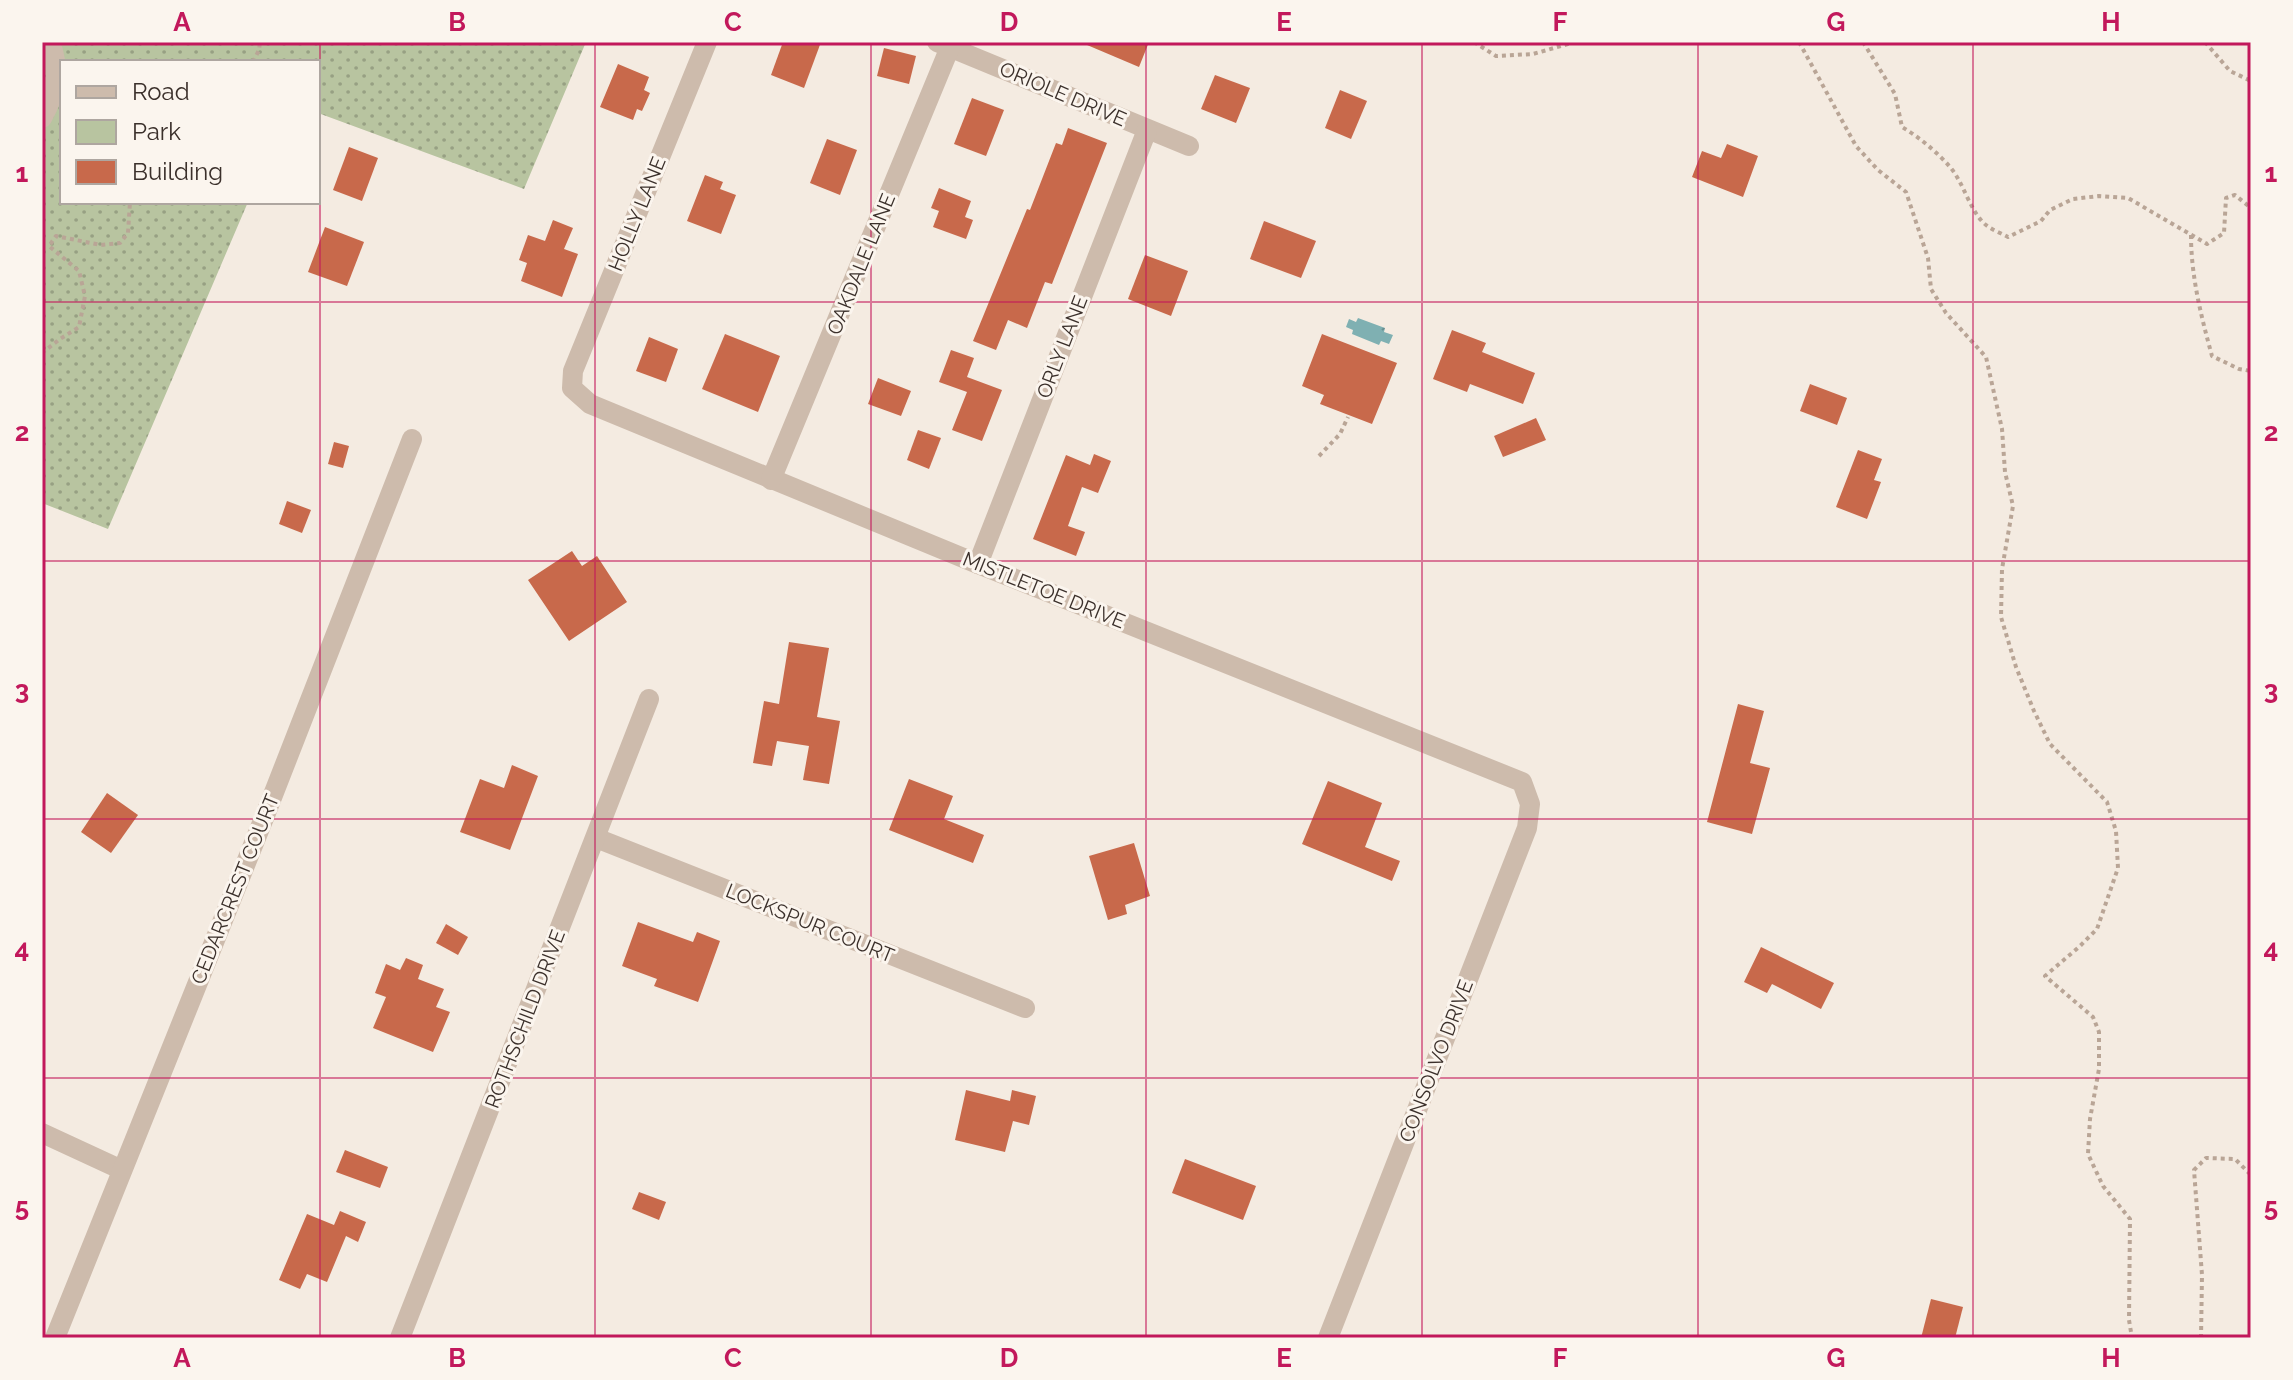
<svg xmlns="http://www.w3.org/2000/svg" width="2293" height="1380" viewBox="0 0 2293 1380" font-family="Raleway,sans-serif">
	<style>
		.green { fill: url(#green-dots) }
		.water { fill: url(#water-ripples) }
		.building { fill: #c8694b }
		.lines { fill: none; stroke-linecap: round; stroke-linejoin: round }
		.path { stroke: #b9a596; stroke-width: 4; stroke-dasharray: 4 4; stroke-linecap: butt }
		.minor { stroke: #cdbbac; stroke-width: 20 }
		.grid { fill: none; stroke: #c2185b; stroke-width: 2; stroke-opacity: 0.55 }
		.labels { text-anchor: middle; stroke-width: 6; stroke-linejoin: round; paint-order: stroke }
		.street-label { font-size: 20px; fill: #3b302b; stroke: #fbf5ee }
		.neatline { fill: none; stroke: #c2185b; stroke-width: 3 }
		.grid-label { font-size: 26px; text-anchor: middle; font-weight: bold; fill: #c2185b }
	</style>
	<defs>
		<pattern id="green-dots" width="8" height="8" patternUnits="userSpaceOnUse" patternTransform="scale(2)"><rect width="8" height="8" fill="#b8c4a0"/><path d="M2 2h.1M6 6h.1" fill="none" stroke="#97a083" stroke-width="1.8" stroke-linecap="round"/></pattern>
		<pattern id="water-ripples" width="26" height="14" patternUnits="userSpaceOnUse" patternTransform="scale(2)"><rect width="26" height="14" fill="#7fb0b2"/><path d="M2 4q2-2 4 0t4 0M15 11q2-2 4 0t4 0" fill="none" stroke="#699091"/></pattern>
	</defs>
	<rect width="100%" height="100%" fill="#f4ebe1"/>
	<path class="green" d="M42,42H586L524,189L318,113V62H62V202H248L108,529L42,503Z"/>
	<path class="water" d="M1358,318L1385,328L1384,332L1393,335L1389,344L1381,341L1379,345L1352,334L1353,330L1346,327L1349,319L1356,322Z"/>
	<g class="building">
		<path d="M783,42H821L804,88L771,75Z"/>
		<path d="M1080,42H1149L1139,67Z"/>
		<path d="M884,48L916,56L909,84L877,76Z"/>
		<path d="M618,64L649,77L644,90L650,93L642,111L637,109L633,120L600,107Z"/>
		<path d="M1215,75L1250,88L1236,123L1201,109Z"/>
		<path d="M1340,90L1367,101L1351,139L1325,128Z"/>
		<path d="M972,98L1004,110L986,156L954,144Z"/>
		<path d="M1068,128L1107,143L1052,284L1045,282L1027,328L1008,320L996,350L973,341L1027,209L1030,210L1056,143L1062,145Z"/>
		<path d="M827,139L857,150L840,195L810,183Z"/>
		<path d="M1727,144L1758,156L1743,197L1692,177L1702,151L1721,158Z"/>
		<path d="M349,147L378,158L362,201L333,190Z"/>
		<path d="M705,175L723,182L720,189L736,195L721,234L687,221Z"/>
		<path d="M939,188L971,201L965,217L973,220L966,239L933,227L939,211L931,208Z"/>
		<path d="M553,220L573,228L564,249L578,254L562,297L521,281L527,263L519,260L528,235L545,241Z"/>
		<path d="M1264,221L1316,241L1301,278L1250,259Z"/>
		<path d="M325,227L364,242L347,286L308,272Z"/>
		<path d="M1145,255L1188,271L1171,316L1128,299Z"/>
		<path d="M1452,330L1486,343L1482,352L1535,373L1523,404L1470,384L1467,392L1433,379Z"/>
		<path d="M725,334L780,356L758,412L702,389Z"/>
		<path d="M1322,334L1397,363L1372,424L1320,404L1324,395L1302,386Z"/>
		<path d="M649,337L678,349L666,382L636,371Z"/>
		<path d="M951,350L974,358L967,377L1002,390L982,441L952,430L967,392L939,382Z"/>
		<path d="M878,378L911,391L901,416L868,404Z"/>
		<path d="M1810,384L1847,398L1837,425L1800,411Z"/>
		<path d="M1536,418L1546,440L1503,457L1494,436Z"/>
		<path d="M918,430L941,438L929,469L907,460Z"/>
		<path d="M334,442L349,446L343,468L328,464Z"/>
		<path d="M1858,450L1882,459L1874,480L1881,482L1867,519L1836,507Z"/>
		<path d="M1094,454L1111,461L1098,493L1082,487L1068,526L1085,532L1076,556L1033,539L1066,455L1090,465Z"/>
		<path d="M287,501L311,510L302,533L279,524Z"/>
		<path d="M572,551L582,566L597,556L627,602L569,641L528,580Z"/>
		<path d="M789,642L829,648L817,717L840,721L829,784L803,780L809,746L777,741L772,766L753,763L764,701L779,704Z"/>
		<path d="M1738,704L1764,711L1750,763L1770,768L1752,834L1707,822Z"/>
		<path d="M512,765L538,776L510,850L460,832L480,779L504,788Z"/>
		<path d="M909,779L953,796L944,819L984,835L973,863L889,830Z"/>
		<path d="M1328,781L1382,803L1365,847L1400,861L1392,881L1302,844Z"/>
		<path d="M107,793L138,815L111,853L81,832Z"/>
		<path d="M1134,843L1150,896L1125,905L1127,914L1108,920L1089,856Z"/>
		<path d="M638,922L693,942L697,932L720,941L698,1002L654,986L657,979L622,966Z"/>
		<path d="M446,924L468,937L458,955L436,943Z"/>
		<path d="M1761,947L1834,983L1821,1009L1772,984L1767,993L1744,982Z"/>
		<path d="M406,958L423,965L418,979L444,989L436,1007L450,1012L433,1052L373,1028L386,997L375,993L386,964L400,970Z"/>
		<path d="M966,1090L1010,1101L1012,1090L1036,1096L1029,1125L1013,1121L1005,1152L955,1140Z"/>
		<path d="M345,1150L388,1167L380,1188L336,1172Z"/>
		<path d="M1185,1159L1256,1186L1243,1220L1172,1193Z"/>
		<path d="M639,1192L666,1202L659,1220L632,1209Z"/>
		<path d="M340,1211L366,1222L358,1242L346,1236L327,1282L307,1274L300,1289L279,1280L307,1214L334,1225Z"/>
		<path d="M1931,1299L1963,1307L1955,1338H1921Z"/>
	</g>
	<g class="lines">
		<g class="path">
			<path d="M1474,42L1496,56L1533,54L1575,42"/>
			<path d="M1799,42L1856,146L1878,170L1906,192L1928,258L1931,289L1946,313L1986,357L2002,429L2005,472L2013,506L2002,569L2001,617L2016,667L2034,711L2050,744L2107,802L2116,831L2118,868L2097,929L2079,947L2045,976L2093,1017L2099,1032V1069L2090,1119L2088,1154L2103,1186L2130,1219L2129,1320L2132,1338"/>
			<path d="M1863,42L1895,94L1902,127C1919,137 1937,152 1950,167C1964,183 1970,212 1986,225C1992,230 2001,233 2008,237L2041,221L2050,210L2073,199L2099,196L2128,198L2207,244L2224,233L2226,198L2235,195L2251,208"/>
			<path d="M2205,42L2230,71L2251,81"/>
			<path d="M253,62L259,50L260,42"/>
			<path d="M2191,235C2191,276 2201,316 2212,356L2239,369L2251,371"/>
			<path d="M42,353L60,339L79,327L85,296L79,271L49,246L56,236L101,245L120,243L128,233L130,202"/>
			<path d="M1319,456L1340,434L1348,417"/>
			<path d="M2201,1338L2202,1275L2194,1170L2206,1158L2235,1159L2251,1175"/>
		</g>
		<g class="minor">
			<path d="M707,42L573,371L572,388L590,404L978,564L1522,782L1530,804L1527,828L1328,1338"/>
			<path d="M937,42L1189,146"/>
			<path d="M42,118C56,93 61,70 50,42"/>
			<path d="M771,480L950,47"/>
			<path d="M978,564L1147,130"/>
			<path d="M596,838L1025,1008"/>
			<path d="M42,1133L122,1170"/>
			<path d="M55,1338L264,818L412,439"/>
			<path d="M400,1338L649,699"/>
		</g>
	</g>
	<path class="grid" d="M320,42V1338M595,42V1338M871,42V1338M1146,42V1338M1422,42V1338M1698,42V1338M1973,42V1338M42,302H2251M42,561H2251M42,819H2251M42,1078H2251"/>
	<g class="labels">
		<g class="street-label">
			<text transform="translate(1063 94) rotate(23)" y="7">ORIOLE DRIVE</text>
			<text transform="translate(637 214) rotate(-68)" y="7">HOLLY LANE</text>
			<text transform="translate(861 264) rotate(-68)" y="7">OAKDALE LANE</text>
			<text transform="translate(1062 347) rotate(-69)" y="7">ORLY LANE</text>
			<text transform="translate(1044 590) rotate(22)" y="7">MISTLETOE DRIVE</text>
			<text transform="translate(235 889) rotate(-68)" y="7">CEDARCREST COURT</text>
			<text transform="translate(810 923) rotate(22)" y="7">LOCKSPUR COURT</text>
			<text transform="translate(525 1019) rotate(-69)" y="7">ROTHSCHILD DRIVE</text>
			<text transform="translate(1436 1061) rotate(-69)" y="7">CONSOLVO DRIVE</text>
		</g>
	</g>
	<rect width="2293" height="1380" fill="none" stroke="#fbf5ee" stroke-width="88"/>
	<rect x="60" y="60" width="260" height="144" fill="#fbf5ee" stroke="#aea6a0" stroke-width="2"/>
	<rect x="76" y="86" width="40" height="12" fill="#cdbbac" stroke="#aea6a0" stroke-width="2"/>
	<text x="132" y="100" font-size="24" fill="#3b302b">Road</text>
	<rect x="76" y="120" width="40" height="24" fill="#b8c4a0" stroke="#aea6a0" stroke-width="2"/>
	<text x="132" y="140" font-size="24" fill="#3b302b">Park</text>
	<rect x="76" y="160" width="40" height="24" fill="#c8694b" stroke="#aea6a0" stroke-width="2"/>
	<text x="132" y="180" font-size="24" fill="#3b302b">Building</text>
	<rect x="44" y="44" width="2205" height="1292" class="neatline"/>
	<g class="grid-label">
		<text x="182" y="31">A</text>
		<text x="457" y="31">B</text>
		<text x="733" y="31">C</text>
		<text x="1009" y="31">D</text>
		<text x="1284" y="31">E</text>
		<text x="1560" y="31">F</text>
		<text x="1836" y="31">G</text>
		<text x="2111" y="31">H</text>
		<text x="22" y="182">1</text>
		<text x="2271" y="182">1</text>
		<text x="22" y="441">2</text>
		<text x="2271" y="441">2</text>
		<text x="22" y="699">3</text>
		<text x="2271" y="699">3</text>
		<text x="22" y="958">4</text>
		<text x="2271" y="958">4</text>
		<text x="22" y="1216">5</text>
		<text x="2271" y="1216">5</text>
		<text x="182" y="1367">A</text>
		<text x="457" y="1367">B</text>
		<text x="733" y="1367">C</text>
		<text x="1009" y="1367">D</text>
		<text x="1284" y="1367">E</text>
		<text x="1560" y="1367">F</text>
		<text x="1836" y="1367">G</text>
		<text x="2111" y="1367">H</text>
	</g>
</svg>
